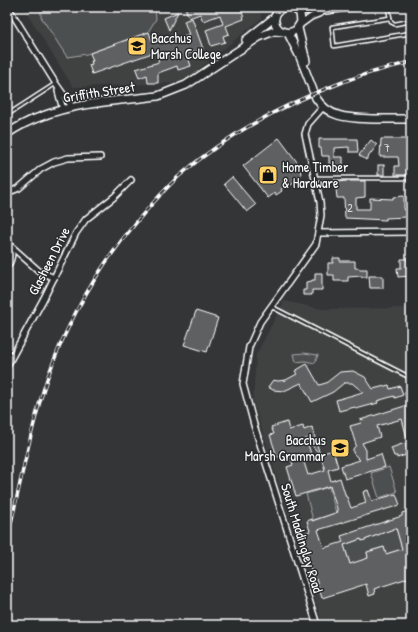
<svg xmlns="http://www.w3.org/2000/svg" width="418" height="632" viewBox="0 0 418 632" font-family="'Patrick Hand',sans-serif">
	<style>
		.built { fill: #404243 }
		.green { fill: #4c4f50; stroke: #a6a7a8 }
		.building { fill: #5f6162; stroke: #fff; fill-rule: evenodd }
		.lines { fill: none; stroke-linecap: round; stroke-linejoin: round }
		.lane-casing { stroke: #fff; stroke-width: 5.5 }
		.street-casing { stroke: #fff; stroke-width: 8 }
		.secondary-casing { stroke: #fff; stroke-width: 10 }
		.lane { stroke: #2a2d2e; stroke-width: 2.5 }
		.street { stroke: #2a2d2e; stroke-width: 5 }
		.secondary { stroke: #2a2d2e; stroke-width: 7 }
		.rail-casing { stroke: #fff; stroke-width: 3.5 }
		.rail { stroke: #2a2d2e; stroke-width: 2; stroke-dasharray: 6; stroke-linecap: butt }
		.labels { text-anchor: middle; stroke-width: 3; stroke-linejoin: round; paint-order: stroke }
		.number-label { font-size: 12px; fill: #d7d8d8 }
		.poi-label { font-size: 14px; fill: #fff; stroke: #2a2d2e; text-anchor: start }
		.street-label { font-size: 14px; fill: #fff; stroke: #2a2d2e }
	</style>
	<rect width="100%" height="100%" fill="#333536"/>
	<filter id="ink" filterUnits="userSpaceOnUse"><feTurbulence type="fractalNoise" baseFrequency=".025" numOctaves="2"/><feDisplacementMap in="SourceGraphic" scale="8" xChannelSelector="R" yChannelSelector="G"/><feConvolveMatrix kernelMatrix="1 2 1 2 8 2 1 2 1" color-interpolation-filters="sRGB"/></filter>
	<g filter="url(#ink)">
		<g class="built">
			<path d="M23,7H258L262,18L193,74L176,83L73,87Z"/>
			<path d="M284,301L322,309L411,308V625H323L253,401L256,355Z"/>
		</g>
		<g class="green">
			<path d="M41,7H155L156,19L148,32L87,54L67,57L41,17Z"/>
			<path d="M304,353L318,355L315,363L305,361L296,362L294,354Z"/>
			<path d="M389,467L397,492L379,498L371,473Z"/>
			<path d="M329,487L336,513L313,520L306,494Z"/>
			<path d="M396,528L402,549L386,554L384,547L367,552L368,558L351,567L344,545L361,539L362,541Z"/>
		</g>
		<g class="building">
			<path d="M185,7H236L237,8L241,7L244,19L226,26L229,34L223,36L225,42L211,46L206,30L223,24L220,15L203,21L200,14L189,18Z"/>
			<path d="M178,12L169,30L164,18Z"/>
			<path d="M192,18L203,49L187,54L191,66L178,70L177,66L158,73V83H148L147,75L139,78L136,69L159,62L155,52L92,74L89,65L92,64L91,61H93L90,53L149,32L152,41L171,36H174L175,40L189,35L184,21Z"/>
			<path d="M279,138L300,166L301,175L294,180L296,181L291,185L289,183L281,189L282,191L276,195L275,193L268,198L243,166Z"/>
			<path d="M319,139H357L358,152H349V147L334,148V157H343V171L338,172L337,168H329V156H322L321,148H319Z"/>
			<path d="M381,139H407L408,166H411V175H395V166H399L398,157H380Z"/>
			<path d="M371,140L377,145L366,160L359,155Z"/>
			<rect x="378" y="165" width="6" height="10"/>
			<path d="M232,177L256,205L247,212L224,184Z"/>
			<path d="M347,181H365V197L356,198V209H370V198L393,199V197L404,196V210L407,209V217L386,218V220L345,218L344,198H337L336,189L337,182Z"/>
			<path d="M333,258H340V261H355V268H359V269H367V277H362V276L348,277V281H334V275H328V263H333Z"/>
			<path d="M401,259H408V268H411V276L398,277L397,268H401Z"/>
			<path d="M315,273H322V290H312V295H303V290H306V282L312,281V280H315Z"/>
			<path d="M369,276H383V288H370Z"/>
			<path d="M196,311L218,318L207,352L184,345Z"/>
			<path d="M307,364L319,385L326,383L340,372L353,371L365,377L373,389L389,385L390,389L400,386L403,395L395,398L394,396L377,401L378,403L356,409L355,407L339,411L336,400L363,392L352,383H344L333,392L312,402L301,383L284,391L273,390L268,387L273,380L278,381L286,380L297,374L295,371Z"/>
			<path d="M411,381V437L407,438L402,419L377,426L380,437L362,443L366,450V459L381,454L385,467L345,479L341,466L360,460L353,453V449L356,445L350,426L361,423L360,420L408,405L405,393Z"/>
			<path d="M287,422L289,430L303,426L304,430L312,427L320,455L306,438L311,454L302,456L308,475L325,470L320,454L333,450L338,467L328,470L331,481L340,478L346,497H347L351,508L366,503L363,492L368,490L372,501L396,494L400,505L318,530L324,548L343,542L341,536L402,516V513L411,510V577L374,589L375,594L369,596L366,584L322,598L316,579L314,580L306,554L308,553L302,534L310,531L307,521L312,519V521L338,512L330,486L296,496L287,467L293,465L290,455L277,457L270,435L274,434L271,427ZM396,528L402,549L386,554L384,547L367,552L368,558L350,564L344,545L361,539L362,541Z"/>
			<path d="M405,443L408,452L405,453L406,455L397,458V456H394L391,448Z"/>
		</g>
		<g class="lines">
			<g class="lane-casing">
				<g id="lane">
					<path d="M388,7L390,18"/>
					<path d="M411,21L395,24L391,22L390,18L332,27L334,46L411,33"/>
					<path d="M7,115L55,84"/>
					<path d="M316,178H411"/>
					<path d="M272,307L411,378"/>
					<path d="M411,454V453"/>
				</g>
			</g>
			<g class="street-casing">
				<g id="street">
					<path d="M8,7L56,84L73,108"/>
					<path d="M299,11H326L356,7"/>
					<path d="M300,25L311,17L321,13"/>
					<path d="M58,91L63,110"/>
					<path d="M7,193L19,188L41,169L54,162L68,158L100,157"/>
					<path d="M319,233L411,232"/>
					<path d="M7,239C13,249 14,257 7,267"/>
					<path d="M12,247L39,271L54,278"/>
					<path d="M7,366L44,298L76,233L86,219L114,197L131,180"/>
					<path d="M317,625L254,425L243,384L249,347L260,322L316,244L321,215L320,202L305,134L308,124L323,107"/>
				</g>
			</g>
			<g class="secondary-casing">
				<g id="secondary">
					<path d="M284,7C265,16 278,40 296,30L301,22L300,13L292,7"/>
					<path d="M298,28L306,61"/>
					<path d="M288,33L300,57L316,98C329,119 351,118 373,119C386,119 398,119 411,119"/>
					<path d="M246,40L275,17"/>
					<path d="M7,134C17,127 28,121 40,117C77,102 119,101 158,96L186,85L259,37L274,31L284,32"/>
				</g>
			</g>
			<use href="#lane" class="lane"/>
			<use href="#street" class="street"/>
			<use href="#secondary" class="secondary"/>
			<g class="rail-casing">
				<path id="rail" d="M7,539C21,485 29,431 47,379C68,319 98,267 139,219C151,205 164,190 178,177C226,135 284,104 343,82C365,73 388,68 411,62"/>
			</g>
			<use href="#rail" class="rail"/>
		</g>
	</g>
	<defs>
		<g id="school-square" transform="scale(1)"><rect x="-9" y="-9" width="18" height="18" rx="4" fill="#ffd166" stroke="#2a2d2e"/><path d="M0-5L7-2L0 1L-7-2ZM-4 1L0 2.5L4 1V4Q0 6-4 4Z" fill="#111"/></g>
		<g id="shop-square" transform="scale(1)"><rect x="-9" y="-9" width="18" height="18" rx="4" fill="#ffd166" stroke="#2a2d2e"/><path d="M-5-2.5h2.3a2.7 3.5 0 0 1 5.4 0H5L5.5 6h-11ZM-1.5-2.5h3a1.5 2.3 0 0 0-3 0Z" fill="#111"/></g>
	</defs>
	<g fill-rule="evenodd">
		<use href="#school-square" x="137" y="46"/>
		<use href="#shop-square" x="268" y="175"/>
		<use href="#school-square" x="340" y="448"/>
	</g>
	<g class="labels">
		<g class="number-label">
			<text x="387" y="152">7</text>
			<text x="350" y="212">2</text>
		</g>
		<g class="poi-label">
			<text x="151" y="43">Bacchus<tspan x="151" dy="16">Marsh College</tspan></text>
			<text x="282" y="172">Home Timber<tspan x="282" dy="16">&amp; Hardware</tspan></text>
			<text x="326" y="445" text-anchor="end">Bacchus<tspan x="326" dy="16">Marsh Grammar</tspan></text>
		</g>
		<g class="street-label">
			<text transform="translate(99 92) rotate(-9)" y="5">Griffith Street</text>
			<text transform="translate(49 261) rotate(-63)" y="5">Glasheen Drive</text>
			<text transform="translate(302 538) rotate(73)" y="5">South Maddingley Road</text>
		</g>
	</g>
	<rect width="418" height="632" fill="none" stroke="#2a2d2e" stroke-width="24"/>
	<rect x="12" y="12" width="394" height="608" fill="none" stroke="#fff" stroke-width="1.5" filter="url(#ink)"/>
</svg>
